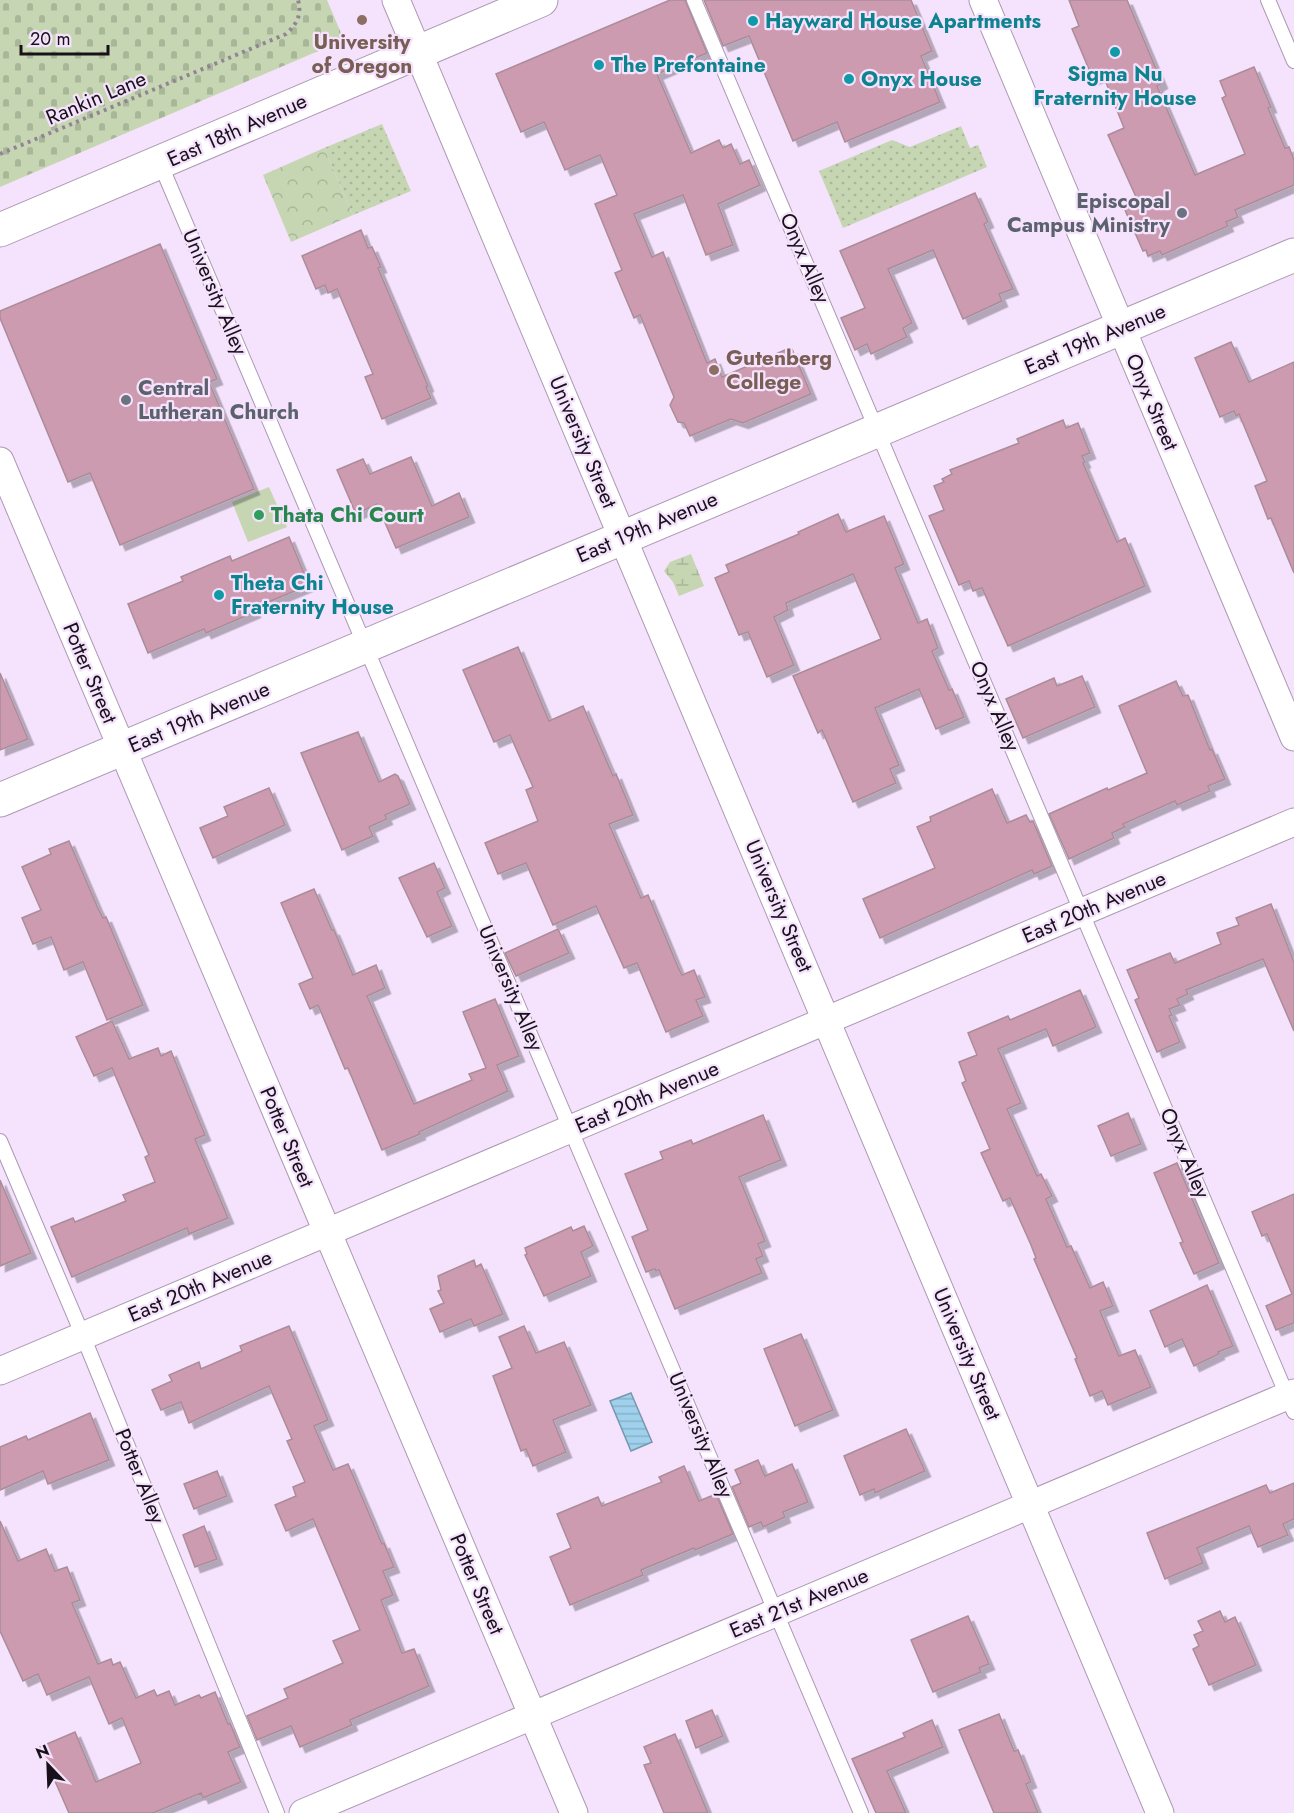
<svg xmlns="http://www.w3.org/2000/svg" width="1294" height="1813" viewBox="0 0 1294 1813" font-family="Jost,sans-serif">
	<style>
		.grass { fill: url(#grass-dots) }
		.wetland { fill: url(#wetland-marsh) }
		.cemetery { fill: url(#cemetery-stones) }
		.park { fill: url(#park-crowns) }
		.pitch { fill: #c6d6b3 }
		.water { fill: url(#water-rules); stroke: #7697ad; stroke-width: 1.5 }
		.building { fill: #cd9bb0; stroke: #ab8c99; stroke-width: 1.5; filter: url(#shadow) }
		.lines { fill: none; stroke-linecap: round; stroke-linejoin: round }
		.lane-casing { stroke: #ac99b2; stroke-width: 16 }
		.street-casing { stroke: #ac99b2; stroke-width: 29 }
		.secondary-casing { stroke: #ac99b2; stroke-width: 35 }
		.path { stroke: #928496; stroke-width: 4; stroke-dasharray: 3 4.5; stroke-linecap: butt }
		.lane { stroke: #fff; stroke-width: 14 }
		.street { stroke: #fff; stroke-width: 27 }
		.secondary { stroke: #fff; stroke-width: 33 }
		.education-dot { fill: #8d6e63; stroke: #f5e2fc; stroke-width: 2 }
		.culture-dot { fill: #0f9aa8; stroke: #f5e2fc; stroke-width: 2 }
		.worship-dot { fill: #6b7280; stroke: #f5e2fc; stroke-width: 2 }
		.leisure-dot { fill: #2e9e5b; stroke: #f5e2fc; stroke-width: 2 }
		.labels { text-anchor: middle; stroke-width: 4.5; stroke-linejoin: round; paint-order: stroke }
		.culture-label { font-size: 21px; font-weight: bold; fill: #0d838f; stroke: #f5e2fc; text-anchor: start }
		.education-label { font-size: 21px; font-weight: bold; fill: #785e54; stroke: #f5e2fc }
		.street-label { font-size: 21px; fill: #18111a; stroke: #f5e2fc }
		.worship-label { font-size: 21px; font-weight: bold; fill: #5b616d; stroke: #f5e2fc; text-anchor: end }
		.leisure-label { font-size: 21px; font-weight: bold; fill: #27864d; stroke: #f5e2fc; text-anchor: start }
	</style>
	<defs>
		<pattern id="grass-dots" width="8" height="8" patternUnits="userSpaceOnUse" patternTransform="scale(1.5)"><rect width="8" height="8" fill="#c6d6b3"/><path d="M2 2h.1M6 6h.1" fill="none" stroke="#a9b799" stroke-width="1.8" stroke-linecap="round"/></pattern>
		<pattern id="wetland-marsh" width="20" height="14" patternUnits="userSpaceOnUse" patternTransform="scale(1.5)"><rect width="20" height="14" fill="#c6d6b3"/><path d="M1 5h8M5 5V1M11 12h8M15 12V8" fill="none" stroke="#a9b799"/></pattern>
		<pattern id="cemetery-stones" width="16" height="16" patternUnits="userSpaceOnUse" patternTransform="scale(1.5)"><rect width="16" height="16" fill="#c6d6b3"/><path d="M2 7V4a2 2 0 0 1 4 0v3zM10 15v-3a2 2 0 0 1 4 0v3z" fill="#a9b799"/></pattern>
		<pattern id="park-crowns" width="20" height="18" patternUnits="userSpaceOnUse" patternTransform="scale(1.5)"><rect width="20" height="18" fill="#c6d6b3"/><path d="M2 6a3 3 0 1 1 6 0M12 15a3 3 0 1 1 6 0" fill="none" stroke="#a9b799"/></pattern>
		<pattern id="water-rules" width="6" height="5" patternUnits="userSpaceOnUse" patternTransform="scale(1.5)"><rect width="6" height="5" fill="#9fd0ec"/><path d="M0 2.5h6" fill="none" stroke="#88b2ca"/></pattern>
		<filter id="shadow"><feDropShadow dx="5.5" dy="5.5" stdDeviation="0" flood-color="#0004"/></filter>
	</defs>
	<rect width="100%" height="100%" fill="#f5e2fc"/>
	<g class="grass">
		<path d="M382,124L411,191L353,215L324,148Z"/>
		<path d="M961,126L970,148L978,145L987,167L843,228L819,171L892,140L910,147Z"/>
	</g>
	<path class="wetland" d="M691,554L704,586L679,596L673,582L664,571L670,562Z"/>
	<path class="cemetery" d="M0,0H327L344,40L0,187Z"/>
	<path class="park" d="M324,148L353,215L291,242L263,175Z"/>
	<path class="pitch" d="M269,487L287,527L248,542L232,502Z"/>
	<path class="water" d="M631,1393L652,1442L631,1451L610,1401Z"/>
	<g class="building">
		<path d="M670,0H685L707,53L657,74L691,153L719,140L723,148L731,144L740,164L749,160L760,185L718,204L733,245L706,255L683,195L634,214L652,257L663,252L707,363L715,359L722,377L785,350L786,352L792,349L811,394L743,423L731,419L690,436L684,423L678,422L670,405L674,397L640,315L634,318L615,273L622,270L595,204L617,195L600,155L565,170L544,122L521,132L496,74Z"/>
		<path d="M704,0H911L932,51L921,56L940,102L845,142L837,122L793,141L749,36L723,46Z"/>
		<path d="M1069,0H1127L1162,83L1157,86L1195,175L1245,154L1222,98L1226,96L1220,81L1254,67L1271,107L1268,108L1285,148L1289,147L1294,160V185L1235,210L1238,217L1226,222L1228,226L1162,255L1160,251L1148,256L1146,250L1143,251L1125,210L1129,208L1126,201L1136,197L1108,135L1124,128L1103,75L1093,79L1072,29L1079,26Z"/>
		<path d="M975,193L988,222L984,224L1013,289L999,294L1002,301L963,319L933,250L888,269L912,323L903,328L907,337L871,354L867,344L855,350L841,318L865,308L840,251Z"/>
		<path d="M361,230L368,248L372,247L381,267L378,268L428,386L426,387L431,398L382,419L365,377L373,374L337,289L328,293L325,285L316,289L302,256Z"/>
		<path d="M160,244L217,379L209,382L254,489L120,545L90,473L68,482L0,318V311Z"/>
		<path d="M1231,342L1249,382L1294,362V573L1271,518L1268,519L1255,486L1267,481L1239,414L1236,416L1234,411L1220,417L1195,358Z"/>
		<path d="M1063,420L1066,428L1078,423L1090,453L1082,456L1085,462L1083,463L1117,542L1125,538L1145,586L1008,646L982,588L973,591L969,581L959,585L929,516L944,510L934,486L944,482L942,479L952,474L950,470L1019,443L1017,439Z"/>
		<path d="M411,457L432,506L459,493L469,517L396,548L377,504L356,514L337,470L363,459L370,474Z"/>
		<path d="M838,514L846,532L884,516L904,564L895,568L918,623L927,619L938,648L932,651L949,690L952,689L964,717L936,729L919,689L875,708L899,765L890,769L896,783L853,802L822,730L818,733L793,676L881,639L853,574L786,603L788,610L774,617L794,665L767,677L748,632L739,635L715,578L729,572L726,565L799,534L798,532Z"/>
		<path d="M289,537L309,585L254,608L255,612L206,633L204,629L148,653L128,604L183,581L181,577L230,556L232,561Z"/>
		<path d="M518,647L549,721L583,706L613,776L616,774L633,815L609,824L641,898L648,895L678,967L682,975L694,970L705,997L696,1000L703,1016L666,1032L637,963L624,968L596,906L553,925L526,863L498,874L485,843L538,821L526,790L533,787L510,735L494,742L463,670Z"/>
		<path d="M0,673L28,739L0,750Z"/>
		<path d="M1082,676L1095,707L1023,738L1006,699L1054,678L1057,686Z"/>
		<path d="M1176,681L1183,696L1188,695L1210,750L1212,749L1225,779L1208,786L1210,791L1177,805L1175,801L1123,824L1125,827L1112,833L1114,838L1069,859L1049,814L1107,788L1108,790L1147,773L1119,706Z"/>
		<path d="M358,732L379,782L395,774L398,776L410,804L385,815L387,819L369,827L373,836L342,850L301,753Z"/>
		<path d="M269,788L285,825L213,858L200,828L228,816L224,807Z"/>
		<path d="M992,789L1007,823L1026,815L1030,822L1033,821L1052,866L1034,874L1032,870L880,938L863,899L935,868L917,827L931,821L930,817Z"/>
		<path d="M69,841L97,906L103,918L106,917L143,1005L107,1020L83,962L64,970L51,937L33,944L22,918L41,910L22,867L51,854L49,849Z"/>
		<path d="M434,863L445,888L437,892L452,926L427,937L399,878Z"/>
		<path d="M314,889L332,930H334L353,975L376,965L385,988L367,996L414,1104L472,1080L469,1074L486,1068L463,1012L495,999L519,1056L497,1065L508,1091L419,1132L420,1134L382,1150L348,1068L345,1069L318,1005L310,1009L299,984L313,978L281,903Z"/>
		<path d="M1271,904L1294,962V1031L1263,959L1186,990L1188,994L1177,999L1180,1005L1169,1009L1172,1015L1169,1016L1180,1042L1157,1052L1135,1000L1139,998L1127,970L1170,953L1175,963L1221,944L1217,933L1239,925L1236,918Z"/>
		<path d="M558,929L569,953L516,976L505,953Z"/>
		<path d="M1080,990L1096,1027L1053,1046L1046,1029L998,1049L1021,1103L1007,1109L1037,1176L1041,1174L1052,1196L1046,1199L1067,1247L1071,1246L1090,1288L1103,1282L1113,1306L1100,1311L1119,1356L1135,1350L1151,1387L1108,1405L1102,1391L1090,1396L1075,1359L1077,1358L1034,1259L1036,1258L1031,1245L1010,1198L1003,1201L981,1153L990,1149L962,1083L966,1081L959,1062L977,1055L968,1033L1008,1016L1010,1020Z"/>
		<path d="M112,1021L129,1059L158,1048L161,1056L171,1051L205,1135L195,1139L228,1218L189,1234L187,1228L72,1277L51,1227L73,1218L75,1222L126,1201L123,1195L155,1182L145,1157L149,1155L112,1068L94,1076L76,1037Z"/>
		<path d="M1128,1113L1141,1144L1111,1156L1098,1126Z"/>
		<path d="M763,1115L781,1160L739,1177L765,1241L758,1244L763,1256L756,1259L762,1273L675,1309L659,1270L656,1271L655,1269L646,1272L632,1237L648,1230L625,1174L663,1159L660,1152L691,1140L693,1144Z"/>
		<path d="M1177,1163L1219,1263L1194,1274L1180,1243L1183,1242L1154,1173Z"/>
		<path d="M0,1180L31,1253L0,1266Z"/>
		<path d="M1294,1194V1323L1276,1330L1266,1306L1292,1294L1267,1234L1262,1236L1252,1212Z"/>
		<path d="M584,1226L593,1246L581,1252L591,1276L544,1296L525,1255L527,1254L525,1248L571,1227L573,1231Z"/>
		<path d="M474,1260L476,1267L481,1264L503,1314L474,1326L471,1319L440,1332L430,1309L444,1303L438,1291L441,1290L438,1276Z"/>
		<path d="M1207,1285L1233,1346L1218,1352L1219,1354L1194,1366L1182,1339L1165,1347L1150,1311Z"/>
		<path d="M289,1326L328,1420L314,1426L333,1470L348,1464L382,1544L384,1543L394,1567L383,1571L393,1595L381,1600L402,1653L414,1649L429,1686L350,1720L352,1725L300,1747L291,1726L257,1740L247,1716L288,1698L284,1689L343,1663L333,1641L360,1630L313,1519L286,1531L275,1505L296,1496L293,1487L305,1482L287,1441L292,1439L269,1386L189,1423L181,1402L161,1410L152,1390L172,1381L169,1375L199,1362L201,1369L242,1351L240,1346Z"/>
		<path d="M524,1326L536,1353L564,1342L591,1405L553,1420L566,1452L533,1466L526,1449L521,1451L493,1376L512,1368L499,1337Z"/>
		<path d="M801,1334L833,1410L795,1426L764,1349Z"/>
		<path d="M90,1413L109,1460L48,1484L43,1471L0,1490V1447L26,1436L28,1440Z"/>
		<path d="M906,1429L925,1471L875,1493L874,1489L860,1495L844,1456Z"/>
		<path d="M758,1460L765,1476L792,1464L808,1502L783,1512L785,1517L763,1527L761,1522L749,1527L732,1487L741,1483L735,1470Z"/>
		<path d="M684,1466L699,1501L716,1494L733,1534L695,1550L694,1548L641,1570L643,1575L570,1605L550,1557L571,1548L557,1514L598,1497L602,1506L662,1482L659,1477Z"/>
		<path d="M217,1471L227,1496L194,1509L184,1484Z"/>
		<path d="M1294,1483V1519L1283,1524L1288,1535L1258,1547L1249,1526L1197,1548L1203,1563L1165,1579L1147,1533L1266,1485L1270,1493Z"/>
		<path d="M0,1521L18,1561L46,1549L55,1571L67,1567L80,1600L72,1603L98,1664L111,1659L113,1665L120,1662L136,1698L154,1690L157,1696L169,1691L175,1705L199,1695L201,1698L215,1692L228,1724L230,1723L240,1747L228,1752L241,1782L203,1798L201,1793L153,1813H69L40,1747L75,1732L96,1782L141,1763L122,1718L109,1724L89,1677L47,1695L38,1674L23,1681L0,1631Z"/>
		<path d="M204,1526L217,1559L195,1567L183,1535Z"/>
		<path d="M1220,1611L1225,1622L1235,1617L1256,1665L1209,1685L1193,1649L1199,1646L1194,1635L1203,1631L1198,1621Z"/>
		<path d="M968,1616L989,1664L979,1668L981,1672L933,1692L911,1640Z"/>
		<path d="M712,1710L723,1736L696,1748L686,1721Z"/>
		<path d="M999,1714L1014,1751L1018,1750L1031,1782L1026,1784L1038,1813H994L959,1730Z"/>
		<path d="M932,1720L943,1747L887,1771L906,1813H876L852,1759L905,1737L903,1733Z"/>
		<path d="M675,1734L708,1813H664L644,1765L651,1763L644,1747Z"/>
	</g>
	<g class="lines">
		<g class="lane-casing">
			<g id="lane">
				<path d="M694,0L1294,1412"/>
				<path d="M1268,0L1294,61"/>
				<path d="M160,163L861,1813"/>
				<path d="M0,1141L83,1336L277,1813"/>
			</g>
		</g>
		<g class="street-casing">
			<g id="street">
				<path d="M396,0L1160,1813"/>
				<path d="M983,0L1294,737"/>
				<path d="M0,461L574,1813"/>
				<path d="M0,1371L1294,822"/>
				<path d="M303,1813L1294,1393"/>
			</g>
		</g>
		<g class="secondary-casing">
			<g id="secondary">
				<path d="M0,230L541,0"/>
				<path d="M0,800L1294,255"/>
			</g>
		</g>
		<path class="path" d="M0,154L286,34C297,24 302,15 298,0"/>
		<use href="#lane" class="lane"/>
		<use href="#street" class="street"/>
		<use href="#secondary" class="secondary"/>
	</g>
	<g class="education-dot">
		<circle cx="362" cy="20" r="6"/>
		<circle cx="714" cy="370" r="6"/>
	</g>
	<g class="culture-dot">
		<circle cx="753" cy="21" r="6"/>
		<circle cx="1115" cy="52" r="6"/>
		<circle cx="599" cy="65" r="6"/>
		<circle cx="849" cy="79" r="6"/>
		<circle cx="219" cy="595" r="6"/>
	</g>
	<g class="worship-dot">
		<circle cx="1182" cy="213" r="6"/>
		<circle cx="126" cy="400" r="6"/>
	</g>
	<circle class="leisure-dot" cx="259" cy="515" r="6"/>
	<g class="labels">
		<g class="culture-label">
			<text x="765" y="28">Hayward House Apartments</text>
			<text x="611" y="72">The Prefontaine</text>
			<text x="1115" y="81" text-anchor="middle">Sigma Nu<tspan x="1115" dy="24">Fraternity House</tspan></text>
			<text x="861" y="86">Onyx House</text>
			<text x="231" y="590">Theta Chi<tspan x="231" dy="24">Fraternity House</tspan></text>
		</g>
		<g class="education-label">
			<text x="362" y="49">University<tspan x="362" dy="24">of Oregon</tspan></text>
			<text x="726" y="365" text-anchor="start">Gutenberg<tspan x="726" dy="24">College</tspan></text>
		</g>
		<g class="street-label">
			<text transform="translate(96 98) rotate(-23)" y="7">Rankin Lane</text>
			<text transform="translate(237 130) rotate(-24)" y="7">East 18th Avenue</text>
			<text transform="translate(805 258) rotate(67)" y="7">Onyx Alley</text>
			<text transform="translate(215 292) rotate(67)" y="7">University Alley</text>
			<text transform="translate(1095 339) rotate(-23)" y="7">East 19th Avenue</text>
			<text transform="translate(1152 402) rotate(67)" y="7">Onyx Street</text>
			<text transform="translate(583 442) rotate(67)" y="7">University Street</text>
			<text transform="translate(647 527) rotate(-23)" y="7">East 19th Avenue</text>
			<text transform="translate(90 673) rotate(67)" y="7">Potter Street</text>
			<text transform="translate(995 706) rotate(67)" y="7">Onyx Alley</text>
			<text transform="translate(199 717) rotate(-23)" y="7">East 19th Avenue</text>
			<text transform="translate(779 906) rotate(67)" y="7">University Street</text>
			<text transform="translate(1094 907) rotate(-23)" y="7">East 20th Avenue</text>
			<text transform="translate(511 988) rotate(67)" y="7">University Alley</text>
			<text transform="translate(647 1097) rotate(-23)" y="7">East 20th Avenue</text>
			<text transform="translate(287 1137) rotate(67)" y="7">Potter Street</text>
			<text transform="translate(1185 1153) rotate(67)" y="7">Onyx Alley</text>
			<text transform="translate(200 1286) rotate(-23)" y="7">East 20th Avenue</text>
			<text transform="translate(967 1354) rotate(67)" y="7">University Street</text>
			<text transform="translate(701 1435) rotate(67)" y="7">University Alley</text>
			<text transform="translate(140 1476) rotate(68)" y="7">Potter Alley</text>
			<text transform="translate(477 1584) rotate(67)" y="7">Potter Street</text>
			<text transform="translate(799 1603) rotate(-23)" y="7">East 21st Avenue</text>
		</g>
		<g class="worship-label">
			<text x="1170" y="208">Episcopal<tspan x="1170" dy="24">Campus Ministry</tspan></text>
			<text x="138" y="395" text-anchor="start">Central<tspan x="138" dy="24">Lutheran Church</tspan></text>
		</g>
		<g class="leisure-label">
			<text x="271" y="522">Thata Chi Court</text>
		</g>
	</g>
	<g transform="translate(48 1765) rotate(337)" stroke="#f5e2fc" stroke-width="4.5" paint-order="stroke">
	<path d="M0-4.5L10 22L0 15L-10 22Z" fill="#18111a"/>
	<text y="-9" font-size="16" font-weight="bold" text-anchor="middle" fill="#18111a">N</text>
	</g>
	<path d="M21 45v9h87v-9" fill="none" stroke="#18111a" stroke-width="3"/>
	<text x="30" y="45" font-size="18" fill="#18111a" stroke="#f5e2fc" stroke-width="4.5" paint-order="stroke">20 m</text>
</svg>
